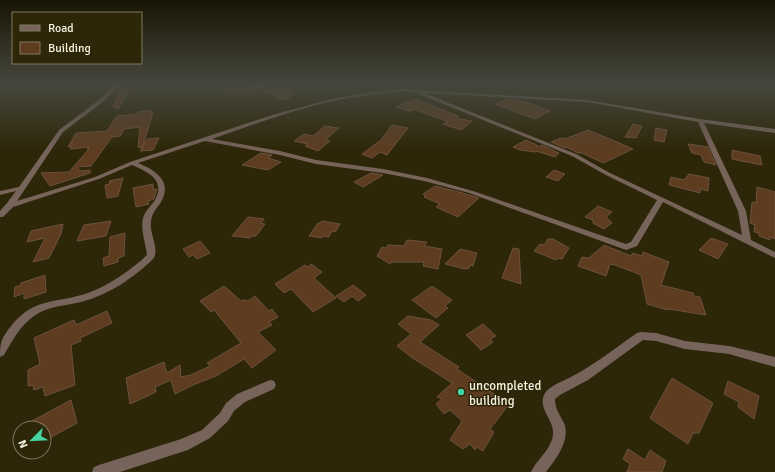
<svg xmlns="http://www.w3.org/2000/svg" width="775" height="472" viewBox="0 0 775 472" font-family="Signika,sans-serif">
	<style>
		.building { fill: #5d3c20; stroke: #6c523e }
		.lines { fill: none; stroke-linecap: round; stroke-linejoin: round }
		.street { fill: #76635a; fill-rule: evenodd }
		.poi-dot { fill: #45d49f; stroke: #2d2608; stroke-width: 1.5 }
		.labels { text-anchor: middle; stroke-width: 3; stroke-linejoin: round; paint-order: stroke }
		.near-poi-label { font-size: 13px; fill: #f7f3e2; stroke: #2d2608; text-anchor: start }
	</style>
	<rect width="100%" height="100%" fill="#2d2608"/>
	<g class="building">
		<path d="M130,84H134L118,109L113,106L123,87Z"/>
		<path d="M216,84H257L247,90L230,93L216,86Z"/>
		<path d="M271,84H283L296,89L287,92L295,95L282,100L259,89Z"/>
		<path d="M414,99L459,116L456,118L472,121L461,130L443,124L448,122L414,109L410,111L396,107Z"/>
		<path d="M508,99L520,100L550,111L535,119L495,104Z"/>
		<path d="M151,110V113H153L142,148L147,139L159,138L153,150L140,151L142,148L138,147L140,127L124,129L120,136L112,137L91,166L77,167L80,171L90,170V173L50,186L41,173L69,172L89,149H87L89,147L70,149L72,146L68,147L76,133L107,131L117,116L138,114V112Z"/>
		<path d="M633,124L642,126L636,138L625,137Z"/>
		<path d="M392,125L408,128L387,155L380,152L372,158L362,154L381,140Z"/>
		<path d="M325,126L339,128L325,140L330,141L318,151L305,146L308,144L294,141L304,134L313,136Z"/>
		<path d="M656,128L667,130L664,142L654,140Z"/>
		<path d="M588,130L624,145L633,149L603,163L582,153H578L566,147L565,148L551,142L561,138L565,139Z"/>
		<path d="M526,140L537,145V147L542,145L559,153L555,157L536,151V152L520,150L513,147Z"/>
		<path d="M688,144L708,147L716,165L704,162L701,155L692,153Z"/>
		<path d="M732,150L760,156L762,165L732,159Z"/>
		<path d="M261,153L272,155L268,158L281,162L268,170L242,165Z"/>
		<path d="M554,170L565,174L558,181L546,177Z"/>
		<path d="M371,173L383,175L363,187L354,182Z"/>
		<path d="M689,174L709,178L708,191L700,189V193L669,185L671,177L684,180Z"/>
		<path d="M123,178L118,196L107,198L105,185L110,184L109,181Z"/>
		<path d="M153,184V190L157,189L154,199L148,201L149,204L136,207L133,188Z"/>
		<path d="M435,186L459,192L479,198L458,217L436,207L440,204L424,197L426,196L423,194Z"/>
		<path d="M757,187L775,192V239L770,237V240L759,236V233L754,232L755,225L750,223L752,202L756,203Z"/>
		<path d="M598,206L612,212L606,217L612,223L604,229L593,223V220L585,217Z"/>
		<path d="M248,217L264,219L261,223L265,224L256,236H252L250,238L232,236Z"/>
		<path d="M111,221L106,236L77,241L84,225Z"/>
		<path d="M322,221L340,224L336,231L331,232L329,237L324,236L322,238L309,236L318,223H320Z"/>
		<path d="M63,224L61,234L49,258L33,262L45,238L27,242L31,231Z"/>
		<path d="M125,233L124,256L118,258V262L104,266L103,258L109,256L110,237Z"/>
		<path d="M711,238L728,244L718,259L699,250Z"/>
		<path d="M548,239H553L569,248L562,259L558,258L556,260L534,251L540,244L544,245Z"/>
		<path d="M407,240L427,242L424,246L442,249L438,269L423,266L424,262H391L390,264L377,256L382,247L386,248L388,245L404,246Z"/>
		<path d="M200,241L210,253L197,259L193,255L189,257L183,249Z"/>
		<path d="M604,245L631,256L633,253L642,256L643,252L669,262L661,285L693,293L694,296L700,297L706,315L669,309L668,310L647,304L641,275L615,265L610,264L606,276L578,266L582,257L589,258Z"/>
		<path d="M513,248L519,249L521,284L502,278Z"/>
		<path d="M460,249L477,253L473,266L470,265L469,268L465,269L445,264Z"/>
		<path d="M311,264L322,272L314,278L336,298L313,312L291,289L284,293L275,284L305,265L308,267Z"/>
		<path d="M45,275L46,292L24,299V293L14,297L15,287L21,285V283Z"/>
		<path d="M353,285L366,295L358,301L352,296L344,302L336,296Z"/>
		<path d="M224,286L241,301L244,300L248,301L255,296L269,311L272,309L278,317L269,322L272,325L258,332L276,350L252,368L244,359L216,376L193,385L175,394L171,380L155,387L156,392L130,404L126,378L164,362L167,373L180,365L181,377L191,375L210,366L207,363L241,343L214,310L211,312L200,301Z"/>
		<path d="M432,286L452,300L445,306L448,308L436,318L412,300Z"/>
		<path d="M107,311L112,323L80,338L81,341L71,345L75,385L45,396L43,387L34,390L33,385L28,386V370L40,364L34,338L74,320L76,325Z"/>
		<path d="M408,316L431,320L439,325L420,342L459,367L457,369L509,404L490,429L494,432L483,451L477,447L475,450L470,444L463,449L450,440L462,421L450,410L444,414L436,404L442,399L437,397L452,383L411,357L397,346L411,334L398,324Z"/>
		<path d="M483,324L496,336L490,339L493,342L481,350L466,335Z"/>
		<path d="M672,378L713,403L699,433H693L688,444L650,418Z"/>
		<path d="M728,381L759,396L754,419L738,407L739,402L724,394Z"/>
		<path d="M71,400L77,423L44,441V428H19Z"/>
		<path d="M628,449L645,460L650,450L666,461L662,472H627L630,464L623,459Z"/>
	</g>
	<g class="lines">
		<g class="street">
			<path d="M115,84H120L103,102L63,132L17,201L95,177L130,162L272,115L332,99L372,92L403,89L587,100L700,119L775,129V133L704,123L746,211L751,240L775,252V258L663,202L637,246L626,250L469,193L424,181L383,173L316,164L280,155L205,141L138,163C155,170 173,181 161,202C157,208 152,213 151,221C149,233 159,247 154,258C134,278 108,295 81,302C65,306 47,306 34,316C20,326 12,341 4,355L0,357C0,341 2,338 11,326C35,296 57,304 88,293C109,285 130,271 147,255C146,244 140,230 143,218C145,211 151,206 155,200C166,180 148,172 132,165L99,179L13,207L3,217H0V211L7,203L16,191L0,195V191L19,187L59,130L99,100ZM403,91L419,92V94L572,156L606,175L657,200L631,242L626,244L473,191L427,178L383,169L316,160L280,151L212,139C252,125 292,110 333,101C356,96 379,94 403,91ZM424,93L587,102L698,122L738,211L742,235L610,173L576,154Z"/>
			<path d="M262,84H270L250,91L248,90Z"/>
			<path d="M641,332L656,333L685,341L729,346L775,357V367L729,354L685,349L656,341L643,340L588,380L560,395L555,399C555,409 560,415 564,423C571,440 556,459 546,472H531C537,459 553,448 553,433C554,420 538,409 544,395C547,387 561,382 569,378C593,366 615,348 637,333Z"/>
			<path d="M270,380L274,381L276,385L274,389L245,402L234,411L228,421L210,438L188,450L120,472H92L94,467L99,465L181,439L202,430L220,413L226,403L237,394Z"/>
		</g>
	</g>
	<linearGradient id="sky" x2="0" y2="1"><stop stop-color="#191504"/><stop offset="0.56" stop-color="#46473d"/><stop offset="1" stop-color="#46473d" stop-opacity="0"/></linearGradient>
	<rect width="775" height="151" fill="url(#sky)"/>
	<circle class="poi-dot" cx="461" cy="392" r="4"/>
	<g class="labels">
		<g class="near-poi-label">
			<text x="469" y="390">uncompleted<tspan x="469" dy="15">building</tspan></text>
		</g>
	</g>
	<rect x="12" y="12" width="130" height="52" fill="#2d2608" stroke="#7e785f"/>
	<rect x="20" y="25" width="20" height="6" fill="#76635a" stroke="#7e785f"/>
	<text x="48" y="32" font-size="12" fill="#f7f3e2">Road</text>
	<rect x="20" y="42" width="20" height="12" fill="#5d3c20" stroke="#7e785f"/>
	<text x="48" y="52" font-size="12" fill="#f7f3e2">Building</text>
	<g transform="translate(32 440) rotate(246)"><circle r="19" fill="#2d2608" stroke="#7e785f"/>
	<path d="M0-3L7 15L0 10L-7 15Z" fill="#45d49f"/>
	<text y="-6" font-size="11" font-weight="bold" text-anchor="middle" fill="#f7f3e2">N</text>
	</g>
</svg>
